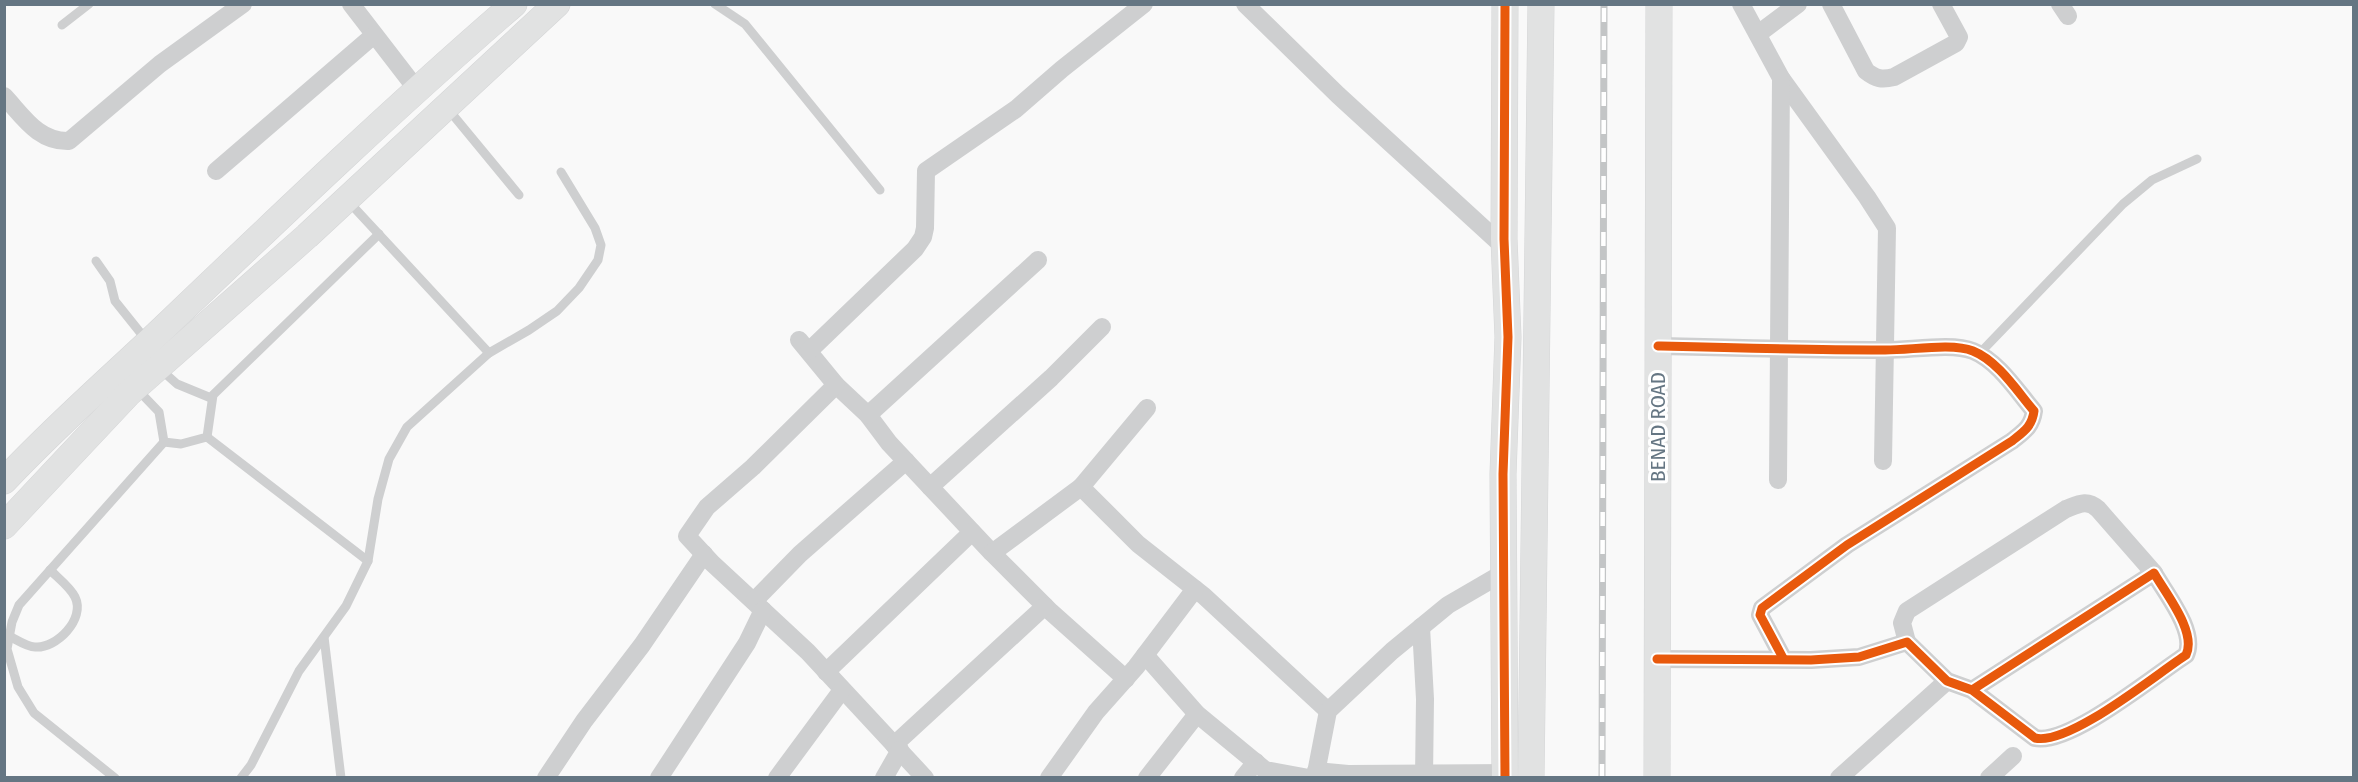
<svg xmlns="http://www.w3.org/2000/svg" width="2358" height="782" viewBox="0 0 2358 782" font-family="'Fira Sans Condensed',sans-serif">
	<style>
		.lines { fill: none; stroke-linecap: round; stroke-linejoin: round }
		.secondary-casing { stroke: #d5d6d7; stroke-width: 27 }
		.lane { stroke: #cecfd0; stroke-width: 9 }
		.street { stroke: #cecfd0; stroke-width: 18 }
		.secondary { stroke: #e1e2e2; stroke-width: 26 }
		.rail-casing { stroke: #c3c5c6; stroke-width: 7 }
		.rail { stroke: #fff; stroke-width: 4.5; stroke-dasharray: 14; stroke-linecap: butt }
		.cycleway-casing { stroke: #fff; stroke-width: 13 }
		.cycleway { stroke: #e8590c; stroke-width: 9 }
		.labels { text-anchor: middle; stroke-width: 6; stroke-linejoin: round; paint-order: stroke }
		.street-label { font-size: 21px; fill: #657683; stroke: #fff }
	</style>
	<rect width="100%" height="100%" fill="#f9f9f9"/>
	<g class="lines">
		<g class="secondary-casing">
			<g id="secondary">
				<path d="M4,481C58,423 118,372 174,318C286,211 397,105 514,4"/>
				<path d="M4,526L128,394L307,236L557,4"/>
				<path d="M1505,778L1503,474L1508,337L1504,239L1505,4"/>
				<path d="M1531,778L1541,4"/>
				<path d="M1657,778L1659,4"/>
			</g>
		</g>
		<g class="lane">
			<path d="M715,4L745,24L880,190"/>
			<path d="M62,25L89,4"/>
			<path d="M448,109L519,195"/>
			<path d="M348,201L489,353"/>
			<path d="M96,261L110,281L115,301L147,341"/>
			<path d="M1979,354L2123,204L2152,180L2197,159"/>
			<path d="M159,368L177,384L211,398"/>
			<path d="M136,388L159,412L164,442"/>
			<path d="M207,437L368,561"/>
			<path d="M164,442L181,444L207,437L213,395L379,234"/>
			<path d="M9,636C17,640 27,647 35,647C56,649 86,619 75,597C70,587 58,578 50,570"/>
			<path d="M324,637L341,778"/>
			<path d="M115,778L34,713L18,687L7,649L12,622L19,605L164,442"/>
			<path d="M241,778L251,765L299,671L346,606L368,561L378,499L389,459L407,427L489,353L529,330L557,311L579,288L598,260L601,245L595,228L561,172"/>
		</g>
		<g class="street">
			<path d="M351,4L418,91"/>
			<path d="M1245,4L1338,95L1504,247"/>
			<path d="M1741,4L1781,78L1867,197L1887,228L1883,461"/>
			<path d="M1831,4L1866,71C1876,79 1882,80 1894,77L1956,43L1959,37L1941,4"/>
			<path d="M2060,4L2068,16"/>
			<path d="M1758,34L1798,4"/>
			<path d="M4,96C23,116 38,142 69,141L160,64L243,4"/>
			<path d="M216,171L374,35"/>
			<path d="M799,340L836,385L868,415L889,443L992,553L1051,612L1126,679"/>
			<path d="M1658,346C1733,348 1807,350 1882,350C1907,351 1951,342 1973,351C1998,361 2017,391 2034,411C2032,427 2023,432 2012,441L1847,545L1762,608L1760,615L1783,658"/>
			<path d="M809,351L915,249L923,237L925,228L926,171L1016,109L1062,69L1144,4"/>
			<path d="M836,385L753,467L707,507L687,536L712,563L808,652L925,778"/>
			<path d="M1147,408L1081,487L1138,544L1204,596L1328,711"/>
			<path d="M868,415L1038,260"/>
			<path d="M1778,480L1781,78"/>
			<path d="M930,487L1051,378L1102,327"/>
			<path d="M992,553L1081,487"/>
			<path d="M754,601L800,554L906,461"/>
			<path d="M1421,627L1425,699L1424,778"/>
			<path d="M1907,642L1902,623L1907,611L2066,509C2079,504 2087,499 2098,509L2154,573"/>
			<path d="M1145,655L1197,714L1265,770L1309,778"/>
			<path d="M1657,659L1811,660L1859,657L1907,642L1947,681L1972,690L2035,738C2069,746 2155,675 2186,655C2197,632 2166,594 2154,573L1972,690"/>
			<path d="M826,672L972,532"/>
			<path d="M894,745L1045,606"/>
			<path d="M1316,771L1348,774L1515,773"/>
			<path d="M546,778L584,721L642,645L704,554"/>
			<path d="M659,778L747,643L763,610"/>
			<path d="M777,778L842,690"/>
			<path d="M884,778L900,750"/>
			<path d="M1049,778L1096,712L1136,667L1195,589"/>
			<path d="M1147,778L1197,714"/>
			<path d="M1243,778L1256,762"/>
			<path d="M1315,778L1328,711L1392,651L1448,605L1503,573"/>
			<path d="M1839,778L1947,681"/>
			<path d="M1989,778L2013,756"/>
		</g>
		<use href="#secondary" class="secondary"/>
		<g class="rail-casing">
			<path id="rail" d="M1602,778L1604,4"/>
		</g>
		<use href="#rail" class="rail"/>
		<g class="cycleway-casing">
			<g id="cycleway">
				<path d="M1658,346C1733,348 1807,350 1882,350C1907,351 1951,342 1973,351C1998,361 2017,391 2034,411C2032,427 2023,432 2012,441L1847,545L1762,608L1760,615L1783,658"/>
				<path d="M1657,659L1811,660L1859,657L1907,642L1947,681L1972,690L2035,738C2069,746 2155,675 2186,655C2197,632 2166,594 2154,573L1972,690"/>
				<path d="M1505,778L1503,474L1508,337L1504,239L1505,4"/>
			</g>
		</g>
		<use href="#cycleway" class="cycleway"/>
	</g>
	<g class="labels">
		<g class="street-label">
			<text transform="translate(1658 427) rotate(-90)" y="7">BENAD ROAD</text>
		</g>
	</g>
	<rect width="2358" height="782" fill="none" stroke="#657683" stroke-width="12"/>
</svg>
